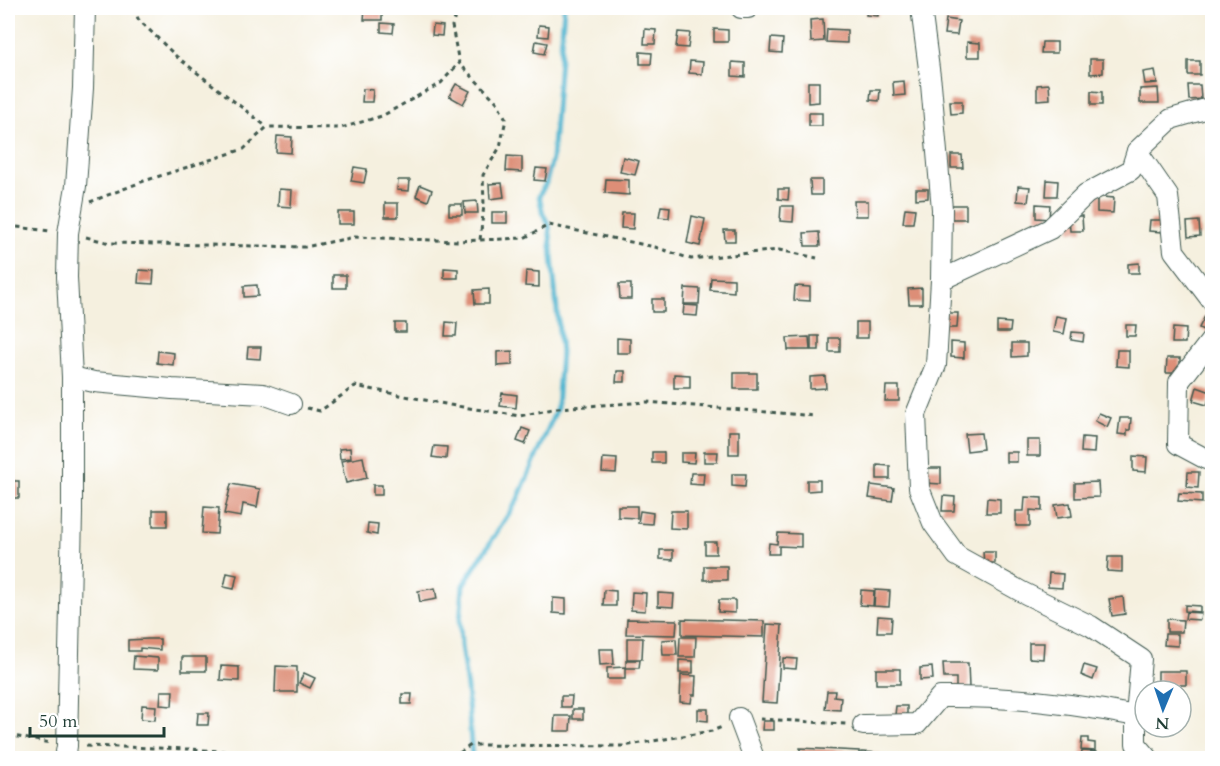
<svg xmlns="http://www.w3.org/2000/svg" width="1220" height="766" viewBox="0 0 1220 766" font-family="Cardo,serif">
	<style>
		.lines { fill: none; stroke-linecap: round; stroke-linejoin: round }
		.stream { stroke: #51b6d0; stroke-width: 5 }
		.building { fill: #dd8e77 }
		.street-casing { stroke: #3f584e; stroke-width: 22 }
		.path { stroke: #3f584e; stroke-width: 3; stroke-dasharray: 4.5 4.5; stroke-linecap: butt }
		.street { stroke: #fff; stroke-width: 20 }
	</style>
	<rect width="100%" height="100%" fill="#fff"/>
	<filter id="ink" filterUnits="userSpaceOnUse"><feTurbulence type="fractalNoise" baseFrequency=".0167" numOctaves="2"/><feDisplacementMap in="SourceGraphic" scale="12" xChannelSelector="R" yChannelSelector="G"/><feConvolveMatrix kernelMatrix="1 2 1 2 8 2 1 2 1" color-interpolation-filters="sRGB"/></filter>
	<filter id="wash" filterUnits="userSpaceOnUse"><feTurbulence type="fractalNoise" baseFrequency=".008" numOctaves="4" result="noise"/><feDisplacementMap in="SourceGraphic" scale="24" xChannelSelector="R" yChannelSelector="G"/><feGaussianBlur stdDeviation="1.35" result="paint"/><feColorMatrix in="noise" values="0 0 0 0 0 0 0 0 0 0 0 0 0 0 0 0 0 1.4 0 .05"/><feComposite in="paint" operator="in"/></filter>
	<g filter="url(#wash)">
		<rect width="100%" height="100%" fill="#f5f0df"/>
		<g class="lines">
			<path class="stream" d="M472,758L467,688L461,646L460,622L463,585L517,501L557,408L561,352L549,225L543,214L539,196L546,183L552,159L564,8"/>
		</g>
		<g id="blocks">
			<g class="building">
				<path d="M365,8H382V20H364Z"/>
				<path d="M867,8H878V16L866,15Z"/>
				<path d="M823,19L824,41L811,42L810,20Z"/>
				<path d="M946,19L959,21L957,35L944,34Z"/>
				<path d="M381,23L394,24L393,33L381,32Z"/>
				<path d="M433,25L443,26L442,36L432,35Z"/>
				<path d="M539,25L549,26L548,37L538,36Z"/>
				<path d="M645,29L656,30L655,44H644Z"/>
				<path d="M714,29L728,30V42H714Z"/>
				<path d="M827,29L847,30V43L826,42Z"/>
				<path d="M678,32L690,33L688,48L676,47Z"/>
				<path d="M771,38L783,39L782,53L770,52Z"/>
				<path d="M536,41L547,43L544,54L534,52Z"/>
				<path d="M967,42L980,43V57H967Z"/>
				<path d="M1042,42H1057V53H1041Z"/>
				<path d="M640,52L652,53L651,64H640Z"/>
				<path d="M1090,59H1103V73L1090,74Z"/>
				<path d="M690,61L703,62L702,74L689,73Z"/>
				<rect x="1188" y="61" width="12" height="14"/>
				<path d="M732,62L745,63V77L732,76Z"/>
				<path d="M1155,70L1157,83L1145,84L1143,72Z"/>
				<path d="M904,81L905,95L894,96L893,82Z"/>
				<path d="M808,82H819V102L808,103Z"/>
				<path d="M456,84L470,91L463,104L449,96Z"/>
				<path d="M1049,84L1050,99L1037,100V85Z"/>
				<path d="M1188,85H1200L1201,99L1189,100Z"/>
				<path d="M1158,88L1159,103H1140V89Z"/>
				<path d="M363,89L373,90L372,102H362Z"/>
				<path d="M871,90H880L879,101L870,100Z"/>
				<path d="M1091,91L1102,92V105H1091Z"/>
				<path d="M950,101H962V113L951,114Z"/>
				<rect x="809" y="113" width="13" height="13"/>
				<path d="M277,136L292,137L291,153L276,152Z"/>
				<path d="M951,155H962L963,168H951Z"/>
				<path d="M507,156L522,157V172L506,171Z"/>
				<path d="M623,157L639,161L635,175L620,172Z"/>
				<path d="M354,167L367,169L364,183L351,181Z"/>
				<path d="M536,168L547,169L545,181L534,180Z"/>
				<path d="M606,179L629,180V195L605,193Z"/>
				<path d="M398,180H410L409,191L397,190Z"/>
				<path d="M810,180H822V195H811Z"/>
				<path d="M1047,180L1058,181L1057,196H1046Z"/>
				<path d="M502,183L504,197L490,199L489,184Z"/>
				<path d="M420,185L432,190L428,201L416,196Z"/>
				<path d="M1018,186L1030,187L1028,202L1017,201Z"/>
				<path d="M279,189L292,190L291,207L278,206Z"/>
				<path d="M778,189H789L788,200L778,199Z"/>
				<path d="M916,189H928V198L916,199Z"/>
				<path d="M1097,194H1103V197L1114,198L1113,213L1097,212Z"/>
				<path d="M477,201L478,213H465L464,202Z"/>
				<path d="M854,201H868V216H855Z"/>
				<rect x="385" y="203" width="13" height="14"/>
				<rect x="449" y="204" width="13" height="11"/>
				<path d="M1036,204L1050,205L1049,219L1036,218Z"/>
				<rect x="951" y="205" width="15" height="14"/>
				<path d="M661,206L670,207L669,218L659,217Z"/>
				<path d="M781,206H794L793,222L780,221Z"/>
				<path d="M905,208L915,209L913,223H903Z"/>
				<rect x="338" y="212" width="16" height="12"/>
				<rect x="492" y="212" width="15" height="11"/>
				<path d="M622,213H634L633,229L621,228Z"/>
				<path d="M692,216L705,219L700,246L687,243Z"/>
				<path d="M1069,216H1082L1083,231H1070Z"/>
				<path d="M1150,220H1162V232L1149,231Z"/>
				<path d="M1199,221L1200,236L1188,237L1187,222Z"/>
				<path d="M724,230H735V241H725Z"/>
				<path d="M819,232L820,246H805L804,233Z"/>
				<path d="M1139,263V273H1128V264Z"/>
				<path d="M444,268L458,269V278H444Z"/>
				<path d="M139,270L154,271L153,284L138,283Z"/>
				<path d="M526,271L539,272V287L525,286Z"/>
				<rect x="333" y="275" width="13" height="13"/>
				<path d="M711,278L734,279V292L710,290Z"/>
				<path d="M619,284H631V299H620Z"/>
				<path d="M257,285L258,296L244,297V286Z"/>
				<path d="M795,286L810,287V301L794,300Z"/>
				<path d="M685,288L700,289L699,304H684Z"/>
				<path d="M922,288V304H909L908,289Z"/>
				<path d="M489,289V304H475L474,290Z"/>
				<rect x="652" y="299" width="12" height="13"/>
				<path d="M684,305L698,306L697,316L683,315Z"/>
				<path d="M945,313H958L957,328H944Z"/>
				<path d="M1056,316L1067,318L1064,334L1053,332Z"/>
				<path d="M1205,316L1212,320L1211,334L1199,328Z"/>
				<path d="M446,322L457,323L456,336H445Z"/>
				<rect x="856" y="322" width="12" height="16"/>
				<path d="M997,322L1011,323L1010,332H997Z"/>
				<rect x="395" y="323" width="11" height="9"/>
				<path d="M1126,325H1136L1135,336H1126Z"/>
				<path d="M1173,328L1186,329L1185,343H1172Z"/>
				<path d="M1072,332L1084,333L1083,342L1071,340Z"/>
				<rect x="811" y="336" width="8" height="14"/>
				<path d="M809,337L810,350H788L787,338Z"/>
				<path d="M617,338L630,339V353H617Z"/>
				<rect x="829" y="338" width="11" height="14"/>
				<path d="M951,342L964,343V358L951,357Z"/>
				<path d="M1012,343H1027V356L1012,357Z"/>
				<path d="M248,347H261L260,359L247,358Z"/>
				<path d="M1117,350H1129V367L1116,366Z"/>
				<path d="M158,351L174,353L173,365L157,363Z"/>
				<path d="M512,351V365L497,366V352Z"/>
				<path d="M1167,358H1180V373H1166Z"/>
				<path d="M617,371H625V382H616Z"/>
				<rect x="734" y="373" width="23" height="16"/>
				<path d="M674,374L690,375V388H674Z"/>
				<path d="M825,376L826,388L810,389V377Z"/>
				<path d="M886,386H899V401H885Z"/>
				<path d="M1197,387L1211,392L1207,405L1193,401Z"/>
				<path d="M502,393L517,395L516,408L500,406Z"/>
				<path d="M1099,413L1111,418L1107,427L1095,421Z"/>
				<path d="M1120,418H1131L1130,430H1127V435L1118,434Z"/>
				<path d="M522,428L530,431L525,444L517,441Z"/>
				<rect x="729" y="431" width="10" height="23"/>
				<path d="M981,433L983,449L967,451L965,434Z"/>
				<path d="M1082,437L1095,438L1094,453L1081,452Z"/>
				<rect x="1027" y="440" width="13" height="16"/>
				<path d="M434,446L447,447L446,459L432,457Z"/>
				<path d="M350,448L351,458L340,459L339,449Z"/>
				<rect x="652" y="452" width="12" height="11"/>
				<path d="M704,452H718L717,462H704Z"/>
				<rect x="1006" y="452" width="11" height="10"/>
				<path d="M681,453H695L694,463L681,462Z"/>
				<path d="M1133,456L1147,457L1146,472L1133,471Z"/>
				<path d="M363,457L367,478L346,483L341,461Z"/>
				<path d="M603,458L617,459L616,473L602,472Z"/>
				<path d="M877,465L890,466V479H877Z"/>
				<path d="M925,468H941V484L925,483Z"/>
				<path d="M1188,472H1199L1198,488L1187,487Z"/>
				<path d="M691,473H704L703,485L690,484Z"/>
				<path d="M732,474H746L745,487L732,486Z"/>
				<path d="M807,480H820V490L807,491Z"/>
				<rect x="8" y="481" width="11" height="17"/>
				<path d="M1098,482L1099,497L1075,498V483Z"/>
				<path d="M231,484L260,489L257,507L243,504L241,517L224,514Z"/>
				<rect x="373" y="485" width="9" height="10"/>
				<path d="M871,485L894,488L892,501L869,498Z"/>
				<path d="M1179,493L1202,494V503L1178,501Z"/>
				<path d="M943,496L955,497L954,511H942Z"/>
				<path d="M1025,497L1042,498V511L1030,510V526H1016V511H1024Z"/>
				<path d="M987,498L1000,499V513H986Z"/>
				<path d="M1070,503L1072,516L1057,518L1055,505Z"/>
				<path d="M618,506H637V518L618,517Z"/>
				<path d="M204,507L219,508L217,534L202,533Z"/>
				<rect x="153" y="510" width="14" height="16"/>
				<path d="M640,511L653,513L652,524L638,523Z"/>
				<path d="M671,511H687V529L670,528Z"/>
				<path d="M368,523L378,524L377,535L367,533Z"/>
				<path d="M778,533L801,534V547L779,546V554H768L769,543L777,544Z"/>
				<rect x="705" y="542" width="11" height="12"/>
				<path d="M660,550H673V560L660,559Z"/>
				<path d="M983,552H995V563H984Z"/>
				<path d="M1108,557H1122V572L1107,571Z"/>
				<rect x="704" y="566" width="23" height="14"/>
				<path d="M227,573L237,575L234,589L224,587Z"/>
				<path d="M1049,573L1063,574L1062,588L1048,587Z"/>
				<path d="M435,588L437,599L420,602L418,591Z"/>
				<path d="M604,590L616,591V606H603Z"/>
				<path d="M861,590L874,591L873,606L860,605Z"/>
				<path d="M875,590L890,591L889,607L874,606Z"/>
				<path d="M632,592L646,593L645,611L631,610Z"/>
				<path d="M658,593L674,594L673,607L658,606Z"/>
				<path d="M1123,597L1125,614L1112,616L1109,599Z"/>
				<path d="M553,598L566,599V614L553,613Z"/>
				<path d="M719,600H735V613L718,612Z"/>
				<path d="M1185,605L1200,606V612L1185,611Z"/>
				<path d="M1186,612L1201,613L1200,620L1185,619Z"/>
				<path d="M878,616L892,617L891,632H877Z"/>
				<path d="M627,619L677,620L676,635L626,634Z"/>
				<path d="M682,619L764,621V637L682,635Z"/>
				<path d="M1167,619L1183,620L1182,632H1167Z"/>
				<path d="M767,624L782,625L777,703L762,702Z"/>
				<path d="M1165,634H1178V646L1164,645Z"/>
				<path d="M680,637H696L695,657H679Z"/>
				<path d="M627,638H643L642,659H627Z"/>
				<path d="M148,639H160V650L140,648V651H128V640Z"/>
				<path d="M676,639L677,655H663L662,640Z"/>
				<path d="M1029,643H1044L1043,659L1029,658Z"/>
				<path d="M599,649H613L614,664L600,665Z"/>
				<path d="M134,656L158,658V670L133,669Z"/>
				<rect x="182" y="657" width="24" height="14"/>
				<path d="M783,658L797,659L796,669L783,668Z"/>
				<path d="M626,660H640L639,668H626Z"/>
				<path d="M679,660L693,661V673H679Z"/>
				<path d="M943,663H968L969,688H956V678H944Z"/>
				<path d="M1084,665L1097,669L1093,680L1081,675Z"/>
				<path d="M221,666L239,667V681L220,680Z"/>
				<path d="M276,666L297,667V692H275Z"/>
				<path d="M625,667V679H607V668Z"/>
				<path d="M932,667L933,679L920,680V668Z"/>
				<rect x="876" y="669" width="24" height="15"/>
				<rect x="1158" y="671" width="28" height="14"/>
				<path d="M304,673L315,678L310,688L299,683Z"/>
				<path d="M681,675L696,676L695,695H692L691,703L680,702Z"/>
				<path d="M161,691H173L172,706L160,705Z"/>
				<path d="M827,691H835L834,696L841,697L840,710L825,709Z"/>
				<path d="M402,694H412L411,704H402Z"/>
				<path d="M561,696H572L571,707H561Z"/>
				<path d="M142,705L156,706L155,720L141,719Z"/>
				<path d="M896,706H907V716L895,715Z"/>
				<rect x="573" y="709" width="10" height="10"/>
				<path d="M698,709H708V721L698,720Z"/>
				<path d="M198,713H209L208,725H197Z"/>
				<path d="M555,716H571L570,731H554Z"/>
				<path d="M763,721H774V730H762Z"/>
				<path d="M1082,738H1088V742L1095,743V751L1081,750Z"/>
				<path d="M800,748L859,751V758H800Z"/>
				<path d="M1082,751L1096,752V758H1081Z"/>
				<path d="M861,752L880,753L879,758H861Z"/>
			</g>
		</g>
	</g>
	<g filter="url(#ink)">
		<use href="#blocks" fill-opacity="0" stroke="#3f584e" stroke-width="1.5"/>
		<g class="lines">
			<g class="street-casing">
				<g id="street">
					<path d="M741,8H748"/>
					<path d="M921,8L931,84L942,209L941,280L936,365L916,414L919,488L933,523L957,556L1022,592L1091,626L1141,659L1136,716"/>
					<path d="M1137,151L1168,196L1174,251L1212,301"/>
					<path d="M941,280L1050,229L1086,194L1131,170L1137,151L1171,119L1212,107"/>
					<path d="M1212,339L1179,382L1178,444L1206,459H1212"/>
					<path d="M72,377L94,382L172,389L263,394L291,404"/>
					<path d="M739,718L754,758"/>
					<path d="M863,725L917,724L940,697C1007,696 1071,703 1136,716V744L1148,758"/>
					<path d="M65,758L67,746L72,513V377L67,277L68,233L76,186L83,88L85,8"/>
				</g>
			</g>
			<g class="path">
				<path d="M135,8L138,19L177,57L267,127"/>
				<path d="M458,8L452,26L459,63L497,102L506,119L500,147L483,175L484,205L480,240"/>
				<path d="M90,202L144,181L244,149L267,127L341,128L382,116L441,83L459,63"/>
				<path d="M8,226L50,231"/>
				<path d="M86,237L110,243L305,247L355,237L458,241L524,238L549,225L655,247L691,259L779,250L817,258"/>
				<path d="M307,408L320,411L355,386L450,405L520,416L557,408L647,402L815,416"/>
				<path d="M760,719L846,724"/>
				<path d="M8,735L50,743"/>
				<path d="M86,746L189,749L327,758"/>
				<path d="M452,758L471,745L624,746L712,731L722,727"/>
			</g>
			<use href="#street" class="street"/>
		</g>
	</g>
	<rect width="1220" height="766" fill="none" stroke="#fff" stroke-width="30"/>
	<g transform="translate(1163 709) rotate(182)"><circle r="28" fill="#ffffff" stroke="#a5b1ae" stroke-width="1.5"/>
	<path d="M0-4.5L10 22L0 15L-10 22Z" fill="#1f6fb2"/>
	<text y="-9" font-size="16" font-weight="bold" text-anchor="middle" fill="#1f3d34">N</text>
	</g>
	<path d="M30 727v9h134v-9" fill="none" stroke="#1f3d34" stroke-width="3"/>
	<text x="39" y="727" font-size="18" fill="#1f3d34" stroke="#ffffff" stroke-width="4.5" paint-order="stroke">50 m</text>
</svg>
